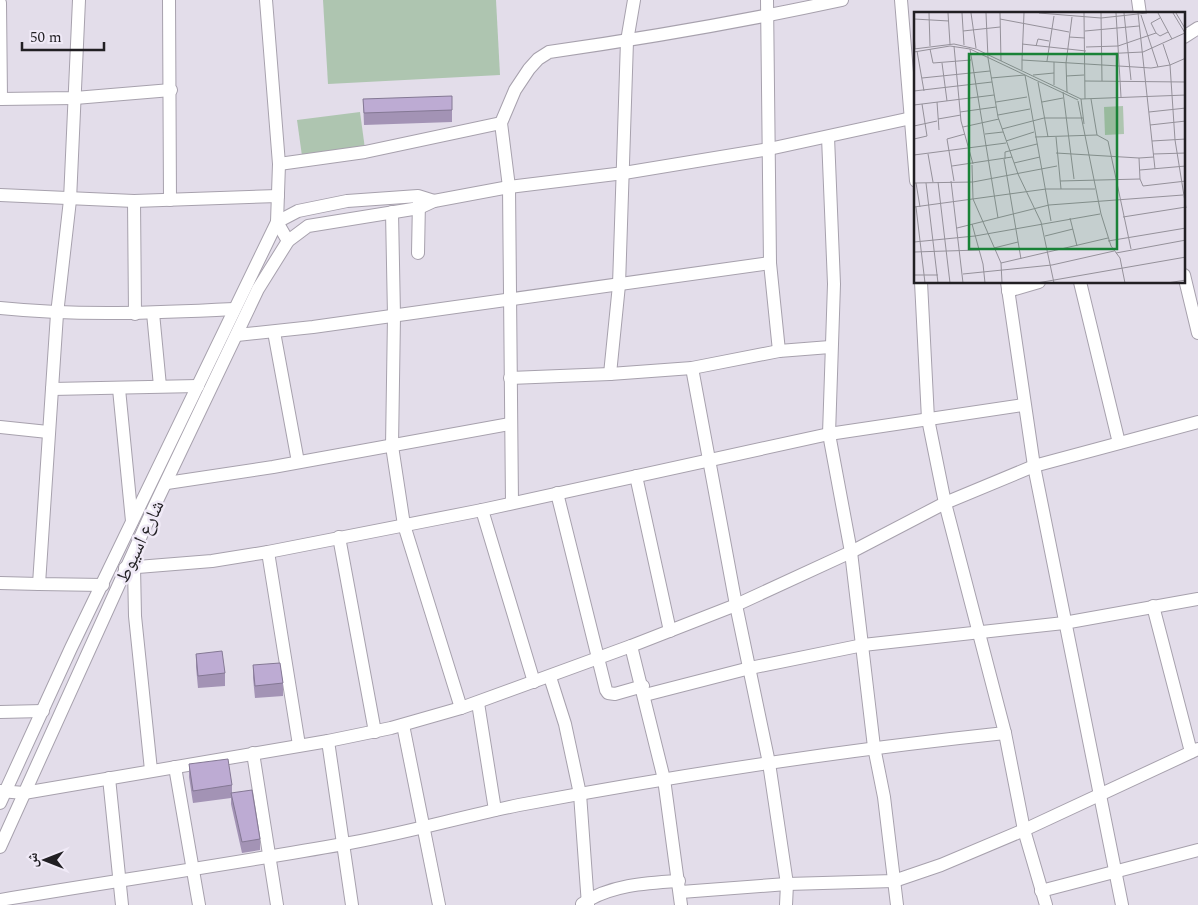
<svg xmlns="http://www.w3.org/2000/svg" width="1198" height="905" viewBox="0 0 1198 905" font-family="Spectral,'Noto Naskh Arabic',serif">
	<style>
		.green { fill: #aec5b0 }
		.lines { fill: none; stroke-linecap: round; stroke-linejoin: round }
		.minor-casing { stroke: #a7a1ad; stroke-width: 14 }
		.minor { stroke: #fff; stroke-width: 12 }
		.wall { fill: #a393b5 }
		.building { fill: #bdabd3; stroke: #847894 }
		.labels { text-anchor: middle; stroke-width: 5; stroke-linejoin: round; paint-order: stroke }
		.street-label { font-size: 19px; fill: #211f23; stroke: #f0eaf7 }
		.inset-road { fill: none; stroke: #95919a; stroke-width: 1 }
		.view { fill: #198237; fill-opacity: 0.15; stroke: #198237; stroke-width: 2.5 }
		.inset-edge { fill: none; stroke: #211f23; stroke-width: 2.5 }
	</style>
	<rect width="100%" height="100%" fill="#e3ddea"/>
	<g class="green">
		<path d="M323,0H496L500,75L328,84Z"/>
		<path d="M360,112L365,149L302,156L297,120Z"/>
	</g>
	<g class="lines">
		<g class="minor-casing">
			<g id="minor">
				<path d="M79,0L70,200L57,314L39,584L103,585"/>
				<path d="M169,0L170,200"/>
				<path d="M266,0L279,164L277,222L288,241"/>
				<path d="M767,0L770,263L779,351"/>
				<path d="M901,0L916,181"/>
				<path d="M1138,0L1140,14"/>
				<path d="M0,3L1,99"/>
				<path d="M1184,37L1198,28"/>
				<path d="M0,99L75,98L171,90"/>
				<path d="M828,137L834,284L829,434L851,552L874,747L884,797L897,905"/>
				<path d="M279,164L365,152L501,123"/>
				<path d="M0,195L134,201L278,196"/>
				<path d="M134,201L135,314"/>
				<path d="M392,212L394,316L392,446L404,525L461,708"/>
				<path d="M418,253L419,201"/>
				<path d="M1184,275L1198,333"/>
				<path d="M921,282L928,419L945,503L1005,733L1024,830L1046,905"/>
				<path d="M1007,282L1034,466L1122,905"/>
				<path d="M1080,282L1119,443"/>
				<path d="M1008,291L1039,282"/>
				<path d="M0,308C78,316 155,313 234,309"/>
				<path d="M153,313L160,386"/>
				<path d="M274,332L298,462"/>
				<path d="M237,335L313,327L770,263"/>
				<path d="M692,368L736,605L769,763L787,884L786,905"/>
				<path d="M610,374L619,285L627,41L634,0"/>
				<path d="M510,378L610,374L692,368L779,351L830,347"/>
				<path d="M52,389L198,386"/>
				<path d="M119,389L132,521"/>
				<path d="M0,427L48,432"/>
				<path d="M636,476L670,631"/>
				<path d="M167,483L273,467L510,424"/>
				<path d="M557,493L606,690L608,693L615,694L643,686"/>
				<path d="M512,503L509,187L501,123L515,90L529,69L538,59L549,52C647,38 745,21 842,0"/>
				<path d="M482,510L534,682"/>
				<path d="M339,537L375,732"/>
				<path d="M268,552L299,745"/>
				<path d="M134,567L135,616L151,770"/>
				<path d="M125,568L212,561L268,552L482,510L829,434L1023,405"/>
				<path d="M0,583L39,584"/>
				<path d="M1153,606L1191,752"/>
				<path d="M631,646L664,779L681,905"/>
				<path d="M550,677L565,724L580,794L588,905"/>
				<path d="M645,695L750,668L863,645L1064,623L1198,599"/>
				<path d="M478,703L495,810"/>
				<path d="M0,712L43,711"/>
				<path d="M403,725L439,905"/>
				<path d="M328,741L352,905"/>
				<path d="M253,753L277,905"/>
				<path d="M175,767L199,905"/>
				<path d="M109,778L122,905"/>
				<path d="M0,791L24,793L328,741L391,728L461,708L631,646L736,605L851,552L945,503L1034,466L1198,422"/>
				<path d="M0,803L71,648L277,222L298,211L347,201L418,196L434,201"/>
				<path d="M0,847L154,507L258,289L288,241L308,226L419,208L434,201L509,187L624,173L769,149L916,117"/>
				<path d="M1041,891L1198,850"/>
				<path d="M681,892L787,884L894,881L941,865L1024,830L1198,749"/>
				<path d="M0,900C115,881 230,864 344,844C403,834 460,817 519,805C680,775 842,750 1005,733"/>
				<path d="M582,904C610,885 646,883 679,881"/>
			</g>
		</g>
		<use href="#minor" class="minor"/>
	</g>
	<g class="wall">
		<path d="M363,99L452,110V122L364,125Z"/>
		<path d="M196,654L225,673V686L198,688L196,667Z"/>
		<path d="M253,665L283,683V696L255,698L253,678Z"/>
		<path d="M189,764L232,785V793L260,839V850L242,853L231,804V798L193,803L189,777Z"/>
	</g>
	<g class="building">
		<path d="M452,96V110L364,113L363,99Z"/>
		<path d="M222,651L225,673L198,676L196,654Z"/>
		<path d="M280,663L283,683L255,686L253,665Z"/>
		<path d="M228,759L232,785L193,791L189,764Z"/>
		<path d="M252,790L260,839L242,842L231,793Z"/>
	</g>
	<g class="labels">
		<g class="street-label">
			<text transform="translate(139 541) rotate(-65)" y="7">شارع اسيوط</text>
		</g>
	</g>
	<g transform="translate(914 12)">
		<rect width="271" height="271" fill="#e3ddea"/>
		<path d="M209,94L210,122L191,123L190,95Z" fill="#aec5b0"/>
		<path class="inset-road" d="M15,1L16,34M34,1L36,32M48,1L50,33M57,1L62,36M72,1L74,46L84,105L104,162L127,210L140,271M86,1L87,49M125,1L187,6L233,1M170,1L171,87M187,1L188,69M202,1L207,85M210,1L217,68M224,1L241,157M244,1L258,27M259,1L271,21M262,1L272,18M227,3L244,55M246,6L237,11L242,21L246,24L254,20M0,7L35,9M86,7L155,20M49,19L86,15M171,19L225,14M0,20L1,37M155,25L171,26M108,32L172,39M249,32L256,53L261,128L272,196M40,34L47,109L59,152M122,34L124,27L135,29M172,35L204,34L242,21M0,37L40,32L62,37L167,87L170,112M16,37L19,51L57,48M56,37L84,206M3,39L10,79M0,40L36,34L56,37L164,88M187,42L229,40L271,21M108,48L110,1M133,49L140,4M140,50V73M28,51L33,89M108,58V48L237,56L256,53L272,46M111,63L137,209M119,63L140,61M152,64L170,63M8,66L76,59M77,66L111,63M171,69L272,70M124,70L134,125M0,79L78,70M149,80L160,167M153,80L152,51L158,5M167,87L272,83M177,87L183,123M164,89L187,202L197,234L206,246L211,271M23,90L25,118M82,90L113,85M128,90L149,86M0,93L80,83M46,100L82,95M235,100L272,96M84,103L116,97M24,107L47,103M236,113L272,109M0,114L23,109M49,115L85,107M88,117L130,106H169M71,122L89,120M121,125L183,123L194,129L217,237M142,125L147,177M0,127L13,124L8,92M92,129L120,120M238,129L272,127M142,141L225,146M14,142L19,170M239,142L272,141M0,143L92,131M90,147L107,247M91,147V140L123,132M100,151L126,145M58,153L59,187L87,251L88,271M38,154L98,145M226,158L272,154M226,167L229,174L272,169M37,169L49,271M40,169L33,127L51,122M146,169L226,167L225,146L240,145M24,170L36,271M0,171L59,170L143,154M2,171L6,195M12,171L24,271M0,195L132,177H181M2,195L11,271M209,205L272,195M156,206L163,234M58,212L69,252L71,271M43,216L135,193L269,183M131,224L159,217M194,229L272,216M0,230L61,224L186,202M80,236L104,230M0,240L65,238M202,241L272,228M87,251L194,226M49,262L138,253L200,239M0,263H24M123,271L272,245M253,271L272,268"/>
		<path class="view" d="M55,42H203V237H55Z"/>
		<rect width="271" height="271" class="inset-edge"/>
	</g>
	<g transform="translate(45 860) rotate(270)" stroke="#f0eaf7" stroke-width="4" paint-order="stroke">
	<path d="M0-4L9 19L0 12L-9 19Z" fill="#211f23"/>
	<text y="-8" font-size="14" font-weight="bold" text-anchor="middle" fill="#211f23">ش</text>
	</g>
	<path d="M22 42v8h82v-8" fill="none" stroke="#211f23" stroke-width="2.5"/>
	<text x="30" y="42" font-size="15" fill="#211f23" stroke="#f0eaf7" stroke-width="4" paint-order="stroke">50 m</text>
</svg>
